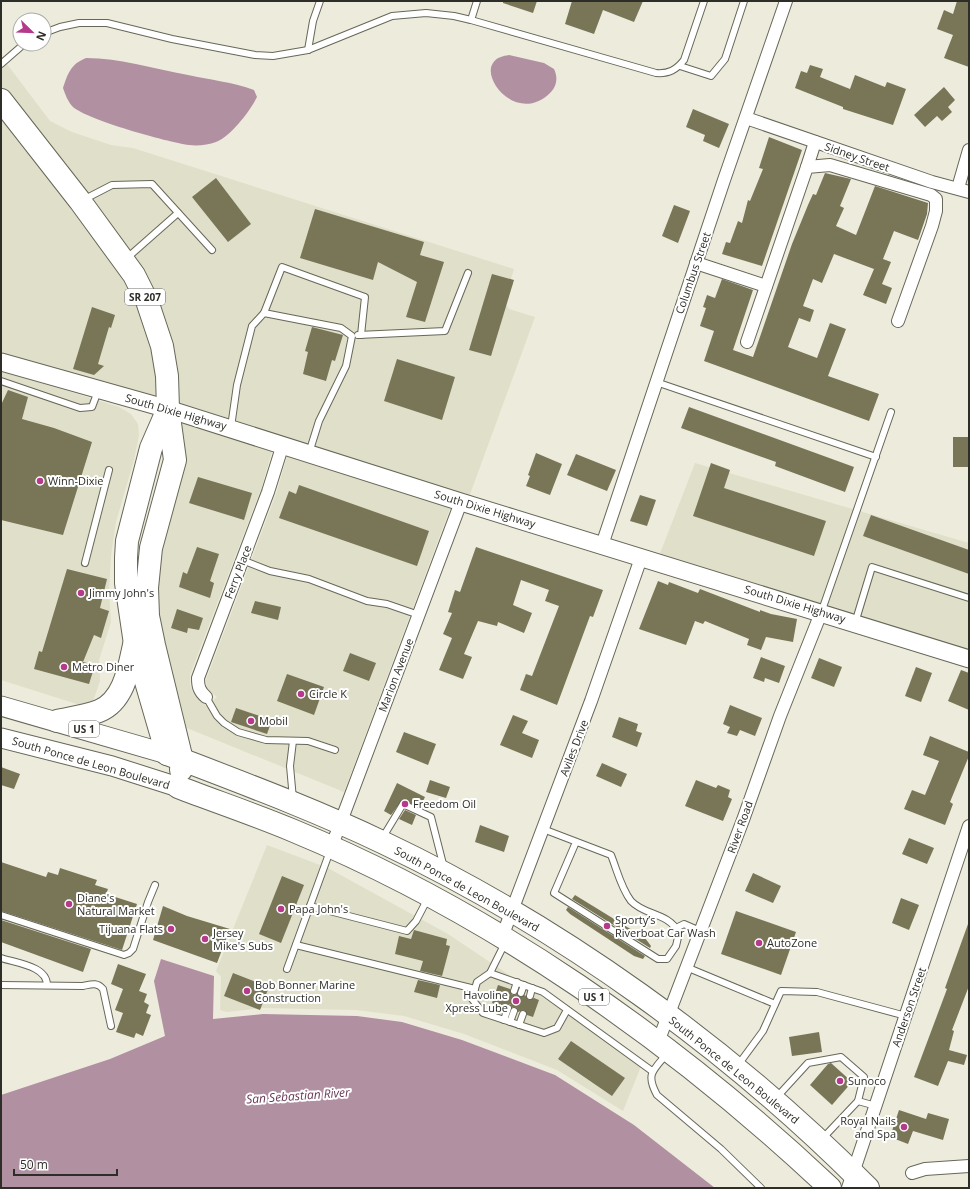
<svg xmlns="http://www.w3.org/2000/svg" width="970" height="1189" viewBox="0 0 970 1189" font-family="'Open Sans',sans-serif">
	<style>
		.built { fill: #e0dfc9 }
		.water { fill: #b190a2 }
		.building { fill: #787656 }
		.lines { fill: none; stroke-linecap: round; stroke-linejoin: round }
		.lane-casing { stroke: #676759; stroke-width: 8 }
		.street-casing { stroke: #676759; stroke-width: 14 }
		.secondary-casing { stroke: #676759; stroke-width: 19 }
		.primary-casing { stroke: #676759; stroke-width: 21 }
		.highway-casing { stroke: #676759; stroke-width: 24 }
		.lane { stroke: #fff; stroke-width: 6 }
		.street { stroke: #fff; stroke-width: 12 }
		.secondary { stroke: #fff; stroke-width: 17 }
		.primary { stroke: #fff; stroke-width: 19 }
		.highway { stroke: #fff; stroke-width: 22 }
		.poi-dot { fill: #b53a8c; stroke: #fff; stroke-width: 1.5 }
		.labels { text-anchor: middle; stroke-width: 4; stroke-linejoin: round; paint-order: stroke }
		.shield { fill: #fff; stroke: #6d6d68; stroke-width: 1 }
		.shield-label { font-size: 10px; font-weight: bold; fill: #2e2e28 }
		.street-label { font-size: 11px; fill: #2e2e28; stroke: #fff }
		.poi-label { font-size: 11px; fill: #2e2e28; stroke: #fff; text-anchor: start }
		.water-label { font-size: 12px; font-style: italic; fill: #693a56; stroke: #fff }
	</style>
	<rect width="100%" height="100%" fill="#edecdc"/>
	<g class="built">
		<path d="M4,60L50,121L72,132L111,145L133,148L514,269L504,301L509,309L535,317L469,497L176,404L121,242L1,89V62Z"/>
		<path d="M1,112L108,250L147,323L161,400L1,355Z"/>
		<path d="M1,370L119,407L131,414L138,424L139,435L134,460L116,522L111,556L109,591L111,622L99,660L100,681L92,704L83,706L1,680Z"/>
		<path d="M177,419L273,448L261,489L190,675V685L194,695L206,706L217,697L207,689L206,680L276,494L288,453L451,506L344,792L182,726L162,644L154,588Z"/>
		<path d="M695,463L969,543V651L659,556Z"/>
		<path d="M267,845L328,868L448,934L642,1064L623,1111L557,1070L464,1034L404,1016L356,1010L263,1008L227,1012L220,1010L221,977L216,971Z"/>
	</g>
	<g class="water">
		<path d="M509,55L544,63L554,69C558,77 557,86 551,92C519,125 481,80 493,63C497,57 503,56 509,55Z"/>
		<path d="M86,58C120,58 154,69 188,75C210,80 233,82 254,90L257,97C250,111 231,136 216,142C208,145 198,146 189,145C167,142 88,120 73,107C68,102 65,94 63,88C68,73 71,64 86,58Z"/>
		<path d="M161,959L214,976L213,1019L263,1014L357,1016L402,1022L462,1040L555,1075L634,1125L715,1188H1V1095L110,1059L165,1036L154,981Z"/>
	</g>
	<g class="building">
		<path d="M503,1H537L533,13L503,3Z"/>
		<path d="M572,1H643L634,22L603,10L594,34L565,24Z"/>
		<path d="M957,1H969V67L944,58L953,35L937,29L944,10L953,14Z"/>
		<path d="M810,65L823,69L820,77L850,89L855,75L885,87L887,82L906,89L893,125L843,109V107L795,88L801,71L807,73Z"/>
		<path d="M944,87L955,100L948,107L952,112L942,121L937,116L925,127L914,115Z"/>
		<path d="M693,109L729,124L719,148L703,141L705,135L686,127Z"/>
		<path d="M769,137L802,150L762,266L722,254L726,242L730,243L738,221L742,223L748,200L750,201L763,169L759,168Z"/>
		<path d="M825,173L851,179L840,206L844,208L836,226L856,235L875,186L928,203L927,214L918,240L894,231L883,259L891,262L882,284L892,288L886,304L863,295L874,269L834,254L822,283L813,279L803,306L814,310L810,322L799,318L788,347L817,358L830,323L846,329L828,376L879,394L869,421L704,361L714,331L700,326L706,308L703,307L707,295L715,298L722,279L753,290L733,350L753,357L792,244L808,205L813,194L816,195Z"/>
		<path d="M216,178L251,224L228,242L192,197Z"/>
		<path d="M674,205L690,211L678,243L662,236Z"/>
		<path d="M315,209L424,242L420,255L444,262L425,322L406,317L417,282L378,262L373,280L300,258Z"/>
		<path d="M492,274L514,280L491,356L469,350Z"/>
		<path d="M92,307L115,315L111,328L109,327L98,364L104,366L94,375L73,369Z"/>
		<path d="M312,327L343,335L335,361L332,360L326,381L303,374L308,352L305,351Z"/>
		<path d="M397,359L455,377L442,420L384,401Z"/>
		<path d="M8,390L28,397L22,419L54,428L92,442L63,535L1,520V405Z"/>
		<path d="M689,407L854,467L845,492L775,466L776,462L681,428Z"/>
		<path d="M953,437H969L968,467H953Z"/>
		<path d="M536,453L562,464L550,495L526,486L530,476L528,475Z"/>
		<path d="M576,454L616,470L607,491L567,475Z"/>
		<path d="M711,463L730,470L724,488L826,521L814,556L693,516Z"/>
		<path d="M198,477L252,493L244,520L189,503Z"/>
		<path d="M299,485L429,531L417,566L279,518L289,491L296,494Z"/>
		<path d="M640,495L656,500L647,526L630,521Z"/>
		<path d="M871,515L969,550V574L863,536Z"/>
		<path d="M197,547L219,554L210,581L214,583L210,598L179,587L183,572L187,574Z"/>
		<path d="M476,547L603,590L593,617L590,616L557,705L520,690L526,674L532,676L559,606L545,601L549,590L521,580L513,605L532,613L524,633L498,622L497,626L478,621L464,654L472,657L463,679L439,670L452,638L443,634L452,613L448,612L455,590L460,592Z"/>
		<path d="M67,569L107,579L100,608L109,611L101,638L94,635L83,662L95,665L89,684L34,669L39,651L42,652Z"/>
		<path d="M658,581L668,585L669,582L698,593L700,589L760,612V610L771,614L797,619L793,642L766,637L761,650L747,645L749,639L705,621L703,624L695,621L686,645L639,629Z"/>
		<path d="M255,601L281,607L278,620L251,613Z"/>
		<path d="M177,609L203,618L199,630L188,628L187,633L171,628Z"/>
		<path d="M350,653L376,663L369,681L343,671Z"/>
		<path d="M761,657L785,666L779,683L765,678L764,682L753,678Z"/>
		<path d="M819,658L842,667L834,687L811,678Z"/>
		<path d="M916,667L932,673L921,702L905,696Z"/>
		<path d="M961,670L969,673V710L948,701Z"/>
		<path d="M287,674L324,687L314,715L277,701Z"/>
		<path d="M730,705L762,718L755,736L740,730L737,736L727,733L730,727L723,724Z"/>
		<path d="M236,708L272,720L267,734L231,722Z"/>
		<path d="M513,715L528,721L522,733L539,740L532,758L500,745Z"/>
		<path d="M619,717L638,724L636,731L642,733L637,747L612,737Z"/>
		<path d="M404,732L436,744L428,765L396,752Z"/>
		<path d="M930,736L969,752V756L950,802L953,804L945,825L904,809L912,790L925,795L939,761L923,755Z"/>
		<path d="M602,763L627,774L621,787L596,776Z"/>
		<path d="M1,767L20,774L14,789L1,785Z"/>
		<path d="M430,780L450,787L446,798L426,792Z"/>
		<path d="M696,780L716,788L718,785L730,790L728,797L732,799L723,821L685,806Z"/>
		<path d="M397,783L425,797L420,807L402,800L391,815L384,811Z"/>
		<path d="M405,810L416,815L412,825L399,819Z"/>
		<path d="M480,825L509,836L504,852L475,842Z"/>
		<path d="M909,838L934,848L927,864L902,854Z"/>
		<path d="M1,862L46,877L48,872L58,875L60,868L97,880L95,885L108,889L106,894L137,904L122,950L1,911Z"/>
		<path d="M753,873L781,886L773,903L745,891Z"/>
		<path d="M282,876L304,885L281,943L259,934Z"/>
		<path d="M575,895L645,938L651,946L650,948L572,899Z"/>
		<path d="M901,898L919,905L909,930L892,923Z"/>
		<path d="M163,906L187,916L230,929L217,963L153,940Z"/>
		<path d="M568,907L645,956L643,959L634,956L570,914L566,910Z"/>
		<path d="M736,911L796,932L781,975L721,954Z"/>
		<path d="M1,920L91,949L83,972L1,942Z"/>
		<path d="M968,924L969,986L952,1030L954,1031L949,1050L967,1055L964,1065L948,1061L938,1086L914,1077L947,989L945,988Z"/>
		<path d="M414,930L447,939L446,945L450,946L442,976L420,971L423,961L395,954L399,936L411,939Z"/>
		<path d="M118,964L146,974L139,991L147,994L144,1002L149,1005L146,1013L151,1015L143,1036L136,1033L134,1038L116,1032L123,1013L115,1010L123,989L111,984Z"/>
		<path d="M233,973L269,987L260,1010L224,996Z"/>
		<path d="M418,980L440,985L437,998L414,992Z"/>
		<path d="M498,985L510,989L512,995L517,994L521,997L525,995L529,1000L534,998L539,1000L533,1017L527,1015L524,1010L518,1012L517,1008L512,1007L510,1004H505L504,1007L492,1003Z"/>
		<path d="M819,1032L822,1052L792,1056L789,1037Z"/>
		<path d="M571,1041L625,1078L612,1096L558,1059Z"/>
		<path d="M831,1063L852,1082L832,1105L810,1085L828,1064Z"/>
		<path d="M899,1110L926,1119L928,1113L949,1119L943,1140L913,1131L908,1144L890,1137Z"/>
	</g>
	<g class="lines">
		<g class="lane-casing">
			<g id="lane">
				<path d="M471,20L477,1"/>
				<path d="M44,33L60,27L79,23H107L172,39L255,55L273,56L308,50L392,16L426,13L454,16L471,20L656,73C669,74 676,70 684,60L704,1"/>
				<path d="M308,50L313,21L320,1"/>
				<path d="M1,64L24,44"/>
				<path d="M680,66L711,76L725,59L744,1"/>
				<path d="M83,200L112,185L152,184L212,250"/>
				<path d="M127,258L178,213"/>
				<path d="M264,313L282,267L365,297L361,335"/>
				<path d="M358,335L445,331L468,273"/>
				<path d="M1,381L80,408L92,407L98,391"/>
				<path d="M656,382L876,457"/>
				<path d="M231,427L237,385L252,326L264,313L341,328L352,336L346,366L319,421L309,453"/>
				<path d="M242,560L270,571L309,579L367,601L387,604L419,615"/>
				<path d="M85,563L109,470"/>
				<path d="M821,613L891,412"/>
				<path d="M855,623L872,567L969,598"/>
				<path d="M206,697L217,716L224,723L238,732L266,740L308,741L335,750"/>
				<path d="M293,741L290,766L293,799"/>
				<path d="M543,829L611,855C617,870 621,888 631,901C645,916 668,912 679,933L676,946L667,959H658L554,893L576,842"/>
				<path d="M383,837L403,804L431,817L444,868"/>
				<path d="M310,906L407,931L416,921L427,900"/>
				<path d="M1,915L124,955L129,953L133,949L148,902L155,885"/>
				<path d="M676,928L684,924L700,931"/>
				<path d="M505,943L490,973L477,982L472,999L483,1013L544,1033L557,1028L567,1010"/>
				<path d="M296,945L475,989"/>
				<path d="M1,958C16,963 47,966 47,985"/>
				<path d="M686,967L775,1004"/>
				<path d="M287,969L330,851"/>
				<path d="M490,973L543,992L652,1071"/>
				<path d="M1,985L83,986C92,984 97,982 103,989L111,1026"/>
				<path d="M514,991L517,982"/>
				<path d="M521,993L524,985"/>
				<path d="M530,996L532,988"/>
				<path d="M504,1020L508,1008"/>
				<path d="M510,1022L514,1011"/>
				<path d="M519,1025L523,1014"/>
				<path d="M666,1055C652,1071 646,1075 657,1095L721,1149L761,1188"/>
				<path d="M738,1065L763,1031L781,991L817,992L906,1016"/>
				<path d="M776,1098L808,1063L841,1057L864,1077L858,1101L822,1139"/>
				<path d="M858,1101L876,1106"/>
			</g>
		</g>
		<g class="street-casing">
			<g id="street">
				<path d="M746,118L932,182L969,192"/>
				<path d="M807,167L815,142"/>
				<path d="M958,188L969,150"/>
				<path d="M696,263L766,286"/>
				<path d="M747,342L807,167L830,165L931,195L936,199V211L932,226L898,321"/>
				<path d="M602,545L724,180L786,1"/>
				<path d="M206,697C199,691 198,686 198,678L268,492L283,444"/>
				<path d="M331,848L461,502"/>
				<path d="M502,937L591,701L641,558"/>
				<path d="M658,1042L743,820L780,716L821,613"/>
				<path d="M912,1173L925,1169L969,1166"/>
				<path d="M848,1188L969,826"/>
			</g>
		</g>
		<g class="secondary-casing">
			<path id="secondary" d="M1,362L168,409L461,502L969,659"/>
		</g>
		<g class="primary-casing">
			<g id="primary">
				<path d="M1,706L167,754"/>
				<path d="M1,738L112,766L178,787"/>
			</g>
		</g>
		<g class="highway-casing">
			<g id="highway">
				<path d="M1,100L80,201L134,275L147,301L162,346L167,376L168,409L175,460L151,548L147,588L148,616L154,645L182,760L181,770"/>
				<path d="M57,721C71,718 86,716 99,711C124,701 129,668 134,645"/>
				<path d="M167,754C240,782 313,809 384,843C561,927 730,1049 868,1188"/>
				<path d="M167,754L135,644L126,583V558L127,541L151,448L168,409"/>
				<path d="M178,787C217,802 256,815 294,831C492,913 675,1042 830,1188"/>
			</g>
		</g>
		<use href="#lane" class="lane"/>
		<use href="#street" class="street"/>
		<use href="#secondary" class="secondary"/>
		<use href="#primary" class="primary"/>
		<use href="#highway" class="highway"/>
	</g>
	<g class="poi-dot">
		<circle cx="40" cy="481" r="4"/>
		<circle cx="81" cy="593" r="4"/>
		<circle cx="64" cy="667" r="4"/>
		<circle cx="301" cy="694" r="4"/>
		<circle cx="251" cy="721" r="4"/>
		<circle cx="405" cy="804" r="4"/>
		<circle cx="69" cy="904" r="4"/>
		<circle cx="281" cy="909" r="4"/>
		<circle cx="607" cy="926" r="4"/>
		<circle cx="171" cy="929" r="4"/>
		<circle cx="205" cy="939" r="4"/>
		<circle cx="759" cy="943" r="4"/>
		<circle cx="247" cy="991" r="4"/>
		<circle cx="516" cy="1001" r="4"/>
		<circle cx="840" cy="1081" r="4"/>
		<circle cx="904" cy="1127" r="4"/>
	</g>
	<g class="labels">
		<g class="shield">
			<rect x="125" y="289" width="40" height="16" rx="3"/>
			<rect x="69" y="721" width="30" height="16" rx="3"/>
			<rect x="579" y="989" width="30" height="16" rx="3"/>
		</g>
		<g class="shield-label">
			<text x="145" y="301">SR 207</text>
			<text x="84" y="733">US 1</text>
			<text x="594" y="1001">US 1</text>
		</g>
		<g class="street-label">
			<text transform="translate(857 157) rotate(19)" y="4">Sidney Street</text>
			<text transform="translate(693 273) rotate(-71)" y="4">Columbus Street</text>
			<text transform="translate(176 412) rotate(16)" y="4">South Dixie Highway</text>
			<text transform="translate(485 509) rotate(17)" y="4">South Dixie Highway</text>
			<text transform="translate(238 572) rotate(-69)" y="4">Ferry Place</text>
			<text transform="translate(795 604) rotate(17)" y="4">South Dixie Highway</text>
			<text transform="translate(396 675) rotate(-69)" y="4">Marion Avenue</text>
			<text transform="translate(574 748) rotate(-69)" y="4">Aviles Drive</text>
			<text transform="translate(91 763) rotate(16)" y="4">South Ponce de Leon Boulevard</text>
			<text transform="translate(740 827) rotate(-70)" y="4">River Road</text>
			<text transform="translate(467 889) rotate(29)" y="4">South Ponce de Leon Boulevard</text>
			<text transform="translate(909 1007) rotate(-71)" y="4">Anderson Street</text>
			<text transform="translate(734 1070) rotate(39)" y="4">South Ponce de Leon Boulevard</text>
		</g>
		<g class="poi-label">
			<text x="48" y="485">Winn-Dixie</text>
			<text x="89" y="597">Jimmy John's</text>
			<text x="72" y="671">Metro Diner</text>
			<text x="309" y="698">Circle K</text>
			<text x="259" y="725">Mobil</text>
			<text x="413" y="808">Freedom Oil</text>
			<text x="77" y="902">Diane's<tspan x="77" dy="13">Natural Market</tspan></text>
			<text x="289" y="913">Papa John's</text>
			<text x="615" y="924">Sporty’s<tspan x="615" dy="13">Riverboat Car Wash</tspan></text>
			<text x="163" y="933" text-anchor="end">Tijuana Flats</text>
			<text x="213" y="937">Jersey<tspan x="213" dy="13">Mike's Subs</tspan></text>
			<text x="767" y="947">AutoZone</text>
			<text x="255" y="989">Bob Bonner Marine<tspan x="255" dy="13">Construction</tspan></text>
			<text x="508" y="999" text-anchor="end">Havoline<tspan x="508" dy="13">Xpress Lube</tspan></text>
			<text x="848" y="1085">Sunoco</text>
			<text x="896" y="1125" text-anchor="end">Royal Nails<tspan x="896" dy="13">and Spa</tspan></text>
		</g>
		<g class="water-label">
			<text transform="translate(298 1096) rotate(-4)" y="4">San Sebastian River</text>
		</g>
	</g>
	<rect width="970" height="1189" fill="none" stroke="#2e2e28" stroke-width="4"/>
	<g transform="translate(32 32) rotate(113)"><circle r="19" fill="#ffffff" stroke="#ababa9"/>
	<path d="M0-3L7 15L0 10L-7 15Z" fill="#b53a8c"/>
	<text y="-6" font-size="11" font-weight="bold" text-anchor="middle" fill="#2e2e28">N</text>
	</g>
	<path d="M14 1169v6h103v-6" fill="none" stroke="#2e2e28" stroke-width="2"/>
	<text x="20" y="1169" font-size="12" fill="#2e2e28" stroke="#ffffff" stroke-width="3" paint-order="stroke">50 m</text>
</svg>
